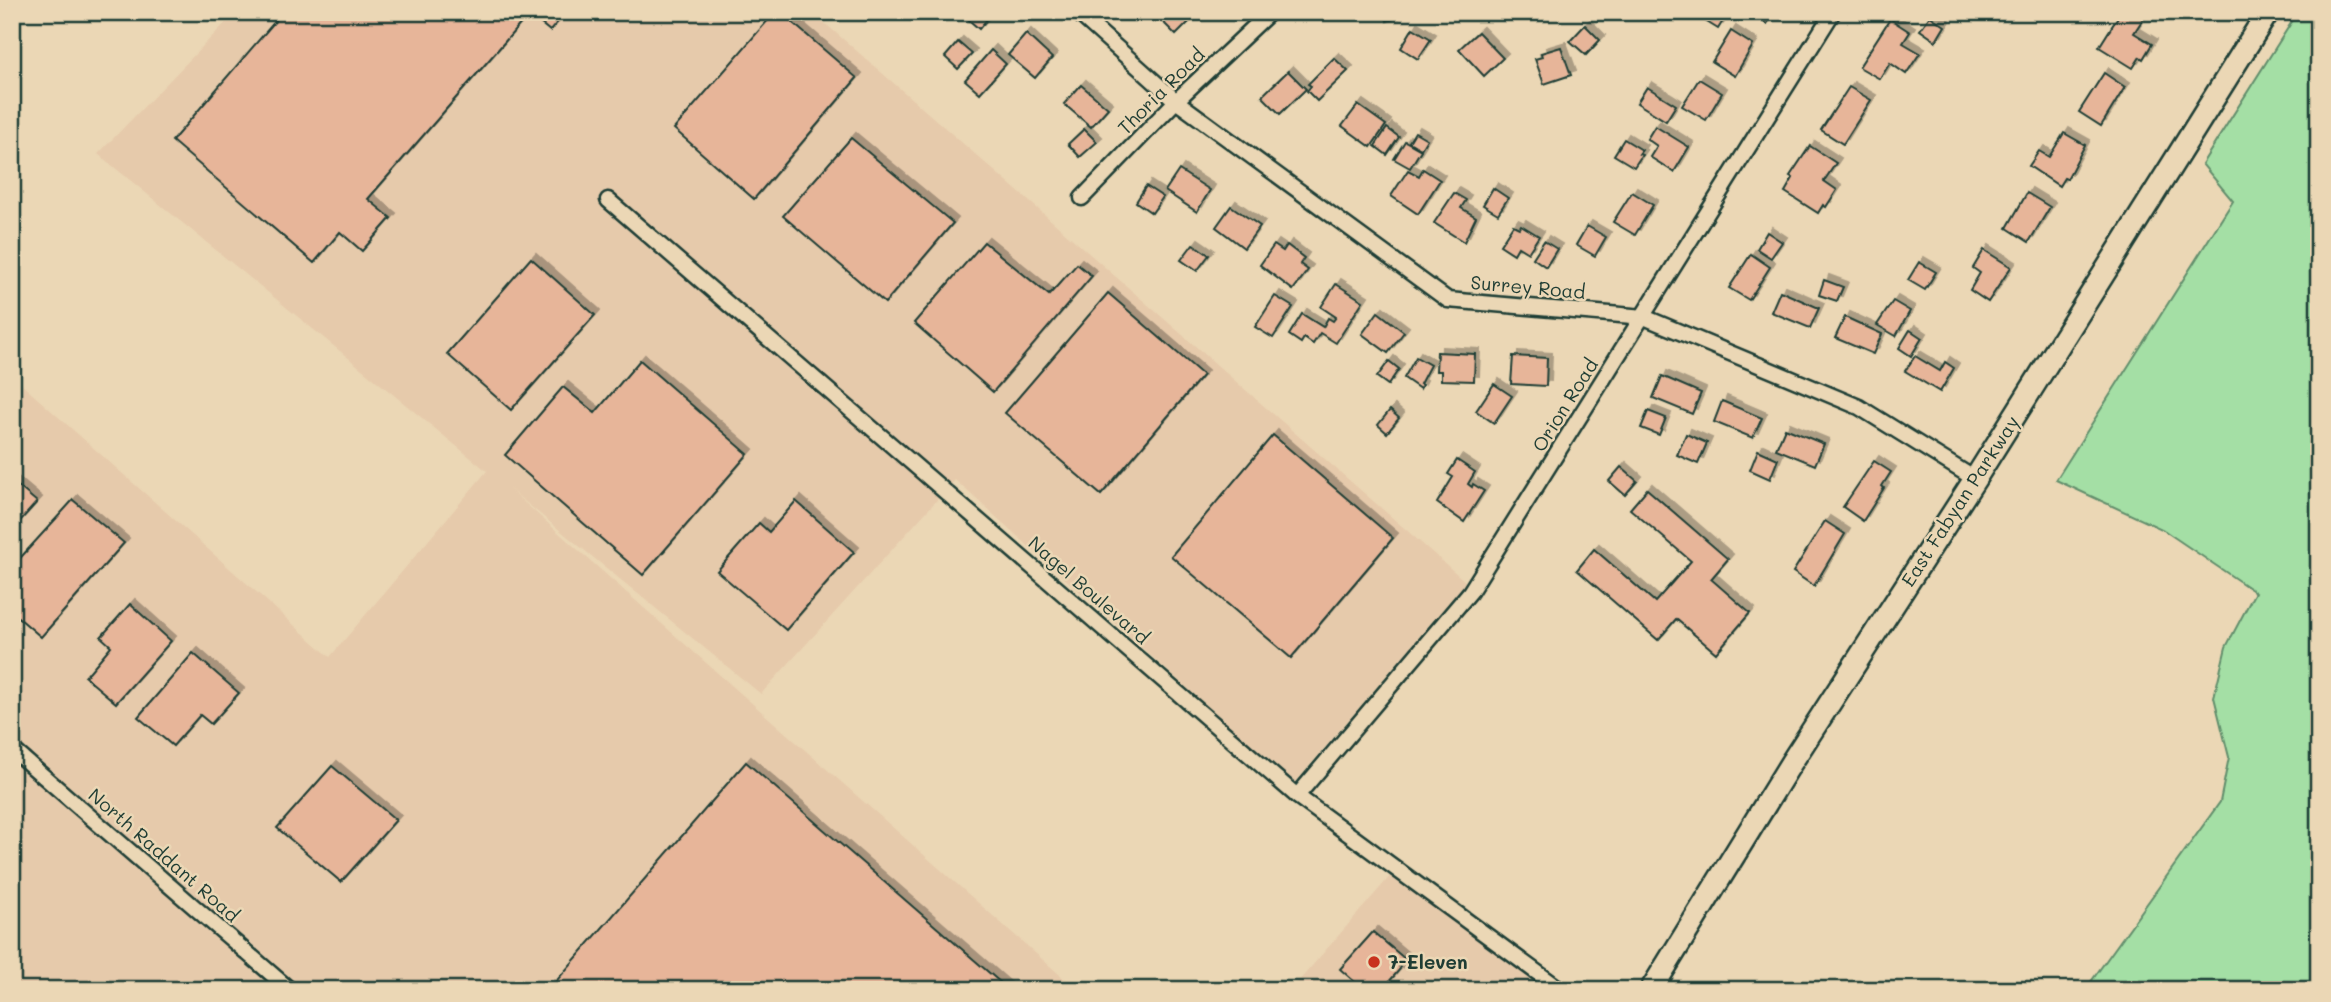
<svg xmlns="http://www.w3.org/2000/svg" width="2331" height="1002" viewBox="0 0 2331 1002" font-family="Mali,sans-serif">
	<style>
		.built { fill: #e6caab }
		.green { fill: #a4dfa5; stroke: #628e6c; stroke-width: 2 }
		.building { fill: #e7b599; stroke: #1f3d34; stroke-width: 2; filter: url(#shadow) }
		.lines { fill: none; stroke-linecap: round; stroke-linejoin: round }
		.street-casing { stroke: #1f3d34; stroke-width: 19 }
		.secondary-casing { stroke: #1f3d34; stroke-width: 26 }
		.street { stroke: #ebd7b5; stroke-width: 14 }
		.secondary { stroke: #ebd7b5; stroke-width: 21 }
		.poi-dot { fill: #c8321e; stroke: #ebd7b5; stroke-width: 2.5 }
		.labels { text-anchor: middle; stroke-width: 5; stroke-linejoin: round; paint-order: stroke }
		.street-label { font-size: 19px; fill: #1f3d34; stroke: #ebd7b5 }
		.poi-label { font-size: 19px; font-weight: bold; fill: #1f3d34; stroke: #ebd7b5; text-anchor: start }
	</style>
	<defs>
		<filter id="shadow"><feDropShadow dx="5" dy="-5" stdDeviation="0" flood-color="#0004"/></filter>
	</defs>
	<rect width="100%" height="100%" fill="#ebd7b5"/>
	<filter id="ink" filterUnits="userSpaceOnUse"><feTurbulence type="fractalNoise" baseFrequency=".0143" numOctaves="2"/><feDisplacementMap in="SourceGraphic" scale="14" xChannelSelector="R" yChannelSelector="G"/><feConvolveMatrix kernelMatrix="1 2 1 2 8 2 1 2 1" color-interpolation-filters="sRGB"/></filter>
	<g filter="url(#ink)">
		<g class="built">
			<path d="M236,12H812L1466,582L1294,784L955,480L761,694L508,488L1077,990H12V376L330,657L487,471L98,154Z"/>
			<path d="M1393,873L1554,990H1291Z"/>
		</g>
		<path class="green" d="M2298,12H2319V990H2085L2220,802L2229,757L2214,697L2226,647L2255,592L2162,529L2056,480L2233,201L2202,164Z"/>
		<g class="building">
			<path d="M283,12H566L550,31L529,14L368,199L391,218L362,251L340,232L314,263L172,141Z"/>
			<path d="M775,12H780L857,78L754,199L674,129Z"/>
			<path d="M960,12H993L979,29Z"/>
			<path d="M1153,12H1189L1194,17L1176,35Z"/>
			<path d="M1384,12H1407L1408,15L1387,21Z"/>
			<path d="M1699,12H1727L1728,13L1718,29L1697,16Z"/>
			<path d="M1748,12H1774L1767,24Z"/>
			<path d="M2121,12H2132L2143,19L2134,33L2152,44L2143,59L2140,57L2133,68L2099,47Z"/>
			<path d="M1930,16L1945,26L1936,41L1920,30Z"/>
			<path d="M1890,19L1910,32L1903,43L1920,53L1906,74L1890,63L1880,79L1859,67Z"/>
			<path d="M1585,25L1600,40L1586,55L1570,41Z"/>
			<path d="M1413,28L1431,39L1418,59L1401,48Z"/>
			<path d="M1731,31L1753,45L1735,76L1712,62Z"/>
			<path d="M1478,32L1503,58L1484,76L1459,49Z"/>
			<path d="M1026,34L1052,58L1035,78L1008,55Z"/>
			<path d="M958,42L972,54L958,69L945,57Z"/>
			<path d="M1561,47L1571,75L1544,84L1535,59L1542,57L1541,53Z"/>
			<path d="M991,50L1006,64L980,93L965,80Z"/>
			<path d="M1334,58L1348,71L1317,101L1307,91L1311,86L1308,84Z"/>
			<path d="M1288,71L1306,89L1280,114L1262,96Z"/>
			<path d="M2104,73L2125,87L2101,126L2079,112Z"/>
			<path d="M1699,79L1722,93L1706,120L1682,106Z"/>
			<path d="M1081,85L1108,108L1091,127L1064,104Z"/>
			<path d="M1647,87L1676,105L1666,121L1637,103Z"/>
			<path d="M1849,87L1871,100L1843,144L1821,130Z"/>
			<path d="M1358,105L1386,125L1371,147L1342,126Z"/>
			<path d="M1655,126L1689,147L1674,172L1650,157L1657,146L1647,139Z"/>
			<path d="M1387,128L1399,137L1387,155L1375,146Z"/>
			<path d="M1084,129L1097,142L1080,157L1068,144Z"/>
			<path d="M1415,132L1427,139L1421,149L1409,142Z"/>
			<path d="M2064,133L2085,145L2067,179L2064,178L2059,186L2029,166L2039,151L2049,157Z"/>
			<path d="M851,138L953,223L885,303L783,216Z"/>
			<path d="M1624,139L1642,150L1639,154L1642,155L1634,167L1614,155Z"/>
			<path d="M1405,141L1421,150L1410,168L1394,159Z"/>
			<path d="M1810,146L1836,163L1824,181L1837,190L1826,207L1823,205L1818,213L1785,192L1793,178L1790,176Z"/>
			<path d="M1423,169L1440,180L1418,214L1391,196L1408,170L1419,176Z"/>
			<path d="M1179,170L1210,190L1197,212L1165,191Z"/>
			<path d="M1146,186L1163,197L1152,213L1136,202Z"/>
			<path d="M1493,188L1508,198L1498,214L1483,205Z"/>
			<path d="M1632,192L1653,205L1635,235L1613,222Z"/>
			<path d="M1454,193L1466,200L1461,208L1476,217L1464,242L1434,223Z"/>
			<path d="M2027,193L2050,207L2029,242L2007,228Z"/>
			<path d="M1231,206L1260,226L1244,248L1216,227Z"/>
			<path d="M1513,225L1519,228L1521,225L1539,236L1528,253L1518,247L1514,254L1500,245Z"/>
			<path d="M1587,226L1606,237L1595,256L1576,245Z"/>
			<path d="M1767,232L1782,242L1771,258L1757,249Z"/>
			<path d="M1544,241L1557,249L1546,267L1533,258Z"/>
			<path d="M984,242L1049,295L1077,264L1092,276L993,392L914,323Z"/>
			<path d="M1193,244L1209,255L1197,271L1181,260Z"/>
			<path d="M1274,245L1283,251L1287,245L1304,258L1300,264L1308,270L1293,290L1260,265Z"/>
			<path d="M1984,250L2011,267L1988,302L1970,290L1980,273L1973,268Z"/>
			<path d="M1751,254L1770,267L1749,300L1729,288Z"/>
			<path d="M531,258L595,315L511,410L447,354Z"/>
			<path d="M1919,262L1936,272L1925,290L1908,280Z"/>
			<path d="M1824,280L1843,287L1837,301L1819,295Z"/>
			<path d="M1336,284L1363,301L1336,343L1320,333L1313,344L1304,338L1301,343L1289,335L1302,314L1323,327L1328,318L1333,321L1336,317L1321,307Z"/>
			<path d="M1780,291L1819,308L1810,328L1771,312Z"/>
			<path d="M1108,293L1203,375L1101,495L1005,413Z"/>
			<path d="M1275,296L1293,307L1273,338L1255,327Z"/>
			<path d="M1893,301L1910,311L1896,336L1877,325Z"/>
			<path d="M1378,312L1404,332L1388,353L1362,334Z"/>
			<path d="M1845,317L1882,334L1873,354L1835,338Z"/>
			<path d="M1910,330L1922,338L1911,356L1899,348Z"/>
			<path d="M1437,352L1475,354L1474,381L1441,380V371H1436Z"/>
			<path d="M1513,356L1547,358L1546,386L1511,384Z"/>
			<path d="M1915,356L1940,371L1945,362L1954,368L1940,392L1905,371Z"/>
			<path d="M1416,357L1430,365L1420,384L1422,385L1420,389L1404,378Z"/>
			<path d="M640,360L748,454L643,575L505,455L563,387L595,413Z"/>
			<path d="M1389,361L1399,369L1388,385L1377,377Z"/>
			<path d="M1662,376L1701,393L1692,414L1653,398Z"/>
			<path d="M1494,384L1512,396L1494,423L1476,411Z"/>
			<path d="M1722,401L1762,418L1753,438L1714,422Z"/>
			<path d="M1390,410L1399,418L1387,433L1378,425Z"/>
			<path d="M1648,411L1666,418L1659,435L1641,428Z"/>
			<path d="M1785,428L1824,444L1815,465L1776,449Z"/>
			<path d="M1686,434L1707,443L1698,464L1677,455Z"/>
			<path d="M1273,435L1393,538L1291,658L1171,556Z"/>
			<path d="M1758,450L1778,459L1770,479L1750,470Z"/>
			<path d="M1457,460L1475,472L1468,484L1472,487L1473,484L1484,491L1464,522L1437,503L1453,477L1448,474Z"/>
			<path d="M1874,461L1891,472L1882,486L1884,488L1863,521L1843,507Z"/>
			<path d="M1621,467L1637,481L1625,495L1609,481Z"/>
			<path d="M12,481L37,502L12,530Z"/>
			<path d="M1647,489L1728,559L1711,579L1750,613L1716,653L1676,619L1658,640L1577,570L1594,549L1655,602L1691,561L1630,509Z"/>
			<path d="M73,500L124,543L41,637L12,612V567Z"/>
			<path d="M796,501L854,552L786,630L717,571L759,523L769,532Z"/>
			<path d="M1825,521L1845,534L1814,586L1793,572Z"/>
			<path d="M130,604L171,641L116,703L85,677L111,646L101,637Z"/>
			<path d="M193,653L239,693L211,724L200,715L173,746L138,717Z"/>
			<path d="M746,762L1009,990H553L551,987Z"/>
			<path d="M332,766L396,820L341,882L277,828Z"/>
			<path d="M1373,932L1405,959L1399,964L1400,969L1382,990H1364L1340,969Z"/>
		</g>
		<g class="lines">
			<g class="street-casing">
				<g id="street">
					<path d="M1077,12L1176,101L1448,300L1644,317L1859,407L1975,479"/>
					<path d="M1082,198L1176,101L1270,12"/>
					<path d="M608,200L1297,796L1561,990"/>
					<path d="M12,749L290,990"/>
					<path d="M1297,796L1470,592L1833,12"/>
				</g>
			</g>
			<g class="secondary-casing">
				<path id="secondary" d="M1651,990L1791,763L1975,479L2268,12"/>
			</g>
			<use href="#street" class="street"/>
			<use href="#secondary" class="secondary"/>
		</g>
	</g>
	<circle class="poi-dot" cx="1374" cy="962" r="7"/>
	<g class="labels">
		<g class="street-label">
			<text transform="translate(1161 91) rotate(-45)" y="7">Thoria Road</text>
			<text transform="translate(1528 287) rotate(5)" y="7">Surrey Road</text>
			<text transform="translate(1565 405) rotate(-58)" y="7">Orion Road</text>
			<text transform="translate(1960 501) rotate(-57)" y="7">East Fabyan Parkway</text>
			<text transform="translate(1089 590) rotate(41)" y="7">Nagel Boulevard</text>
			<text transform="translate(164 855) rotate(41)" y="7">North Raddant Road</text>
		</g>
		<g class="poi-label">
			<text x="1388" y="969">7-Eleven</text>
		</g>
	</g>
	<rect width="2331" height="1002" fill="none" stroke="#ebd7b5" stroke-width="42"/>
	<rect x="21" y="21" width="2289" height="960" fill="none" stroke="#1f3d34" stroke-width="2.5" filter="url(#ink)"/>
</svg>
